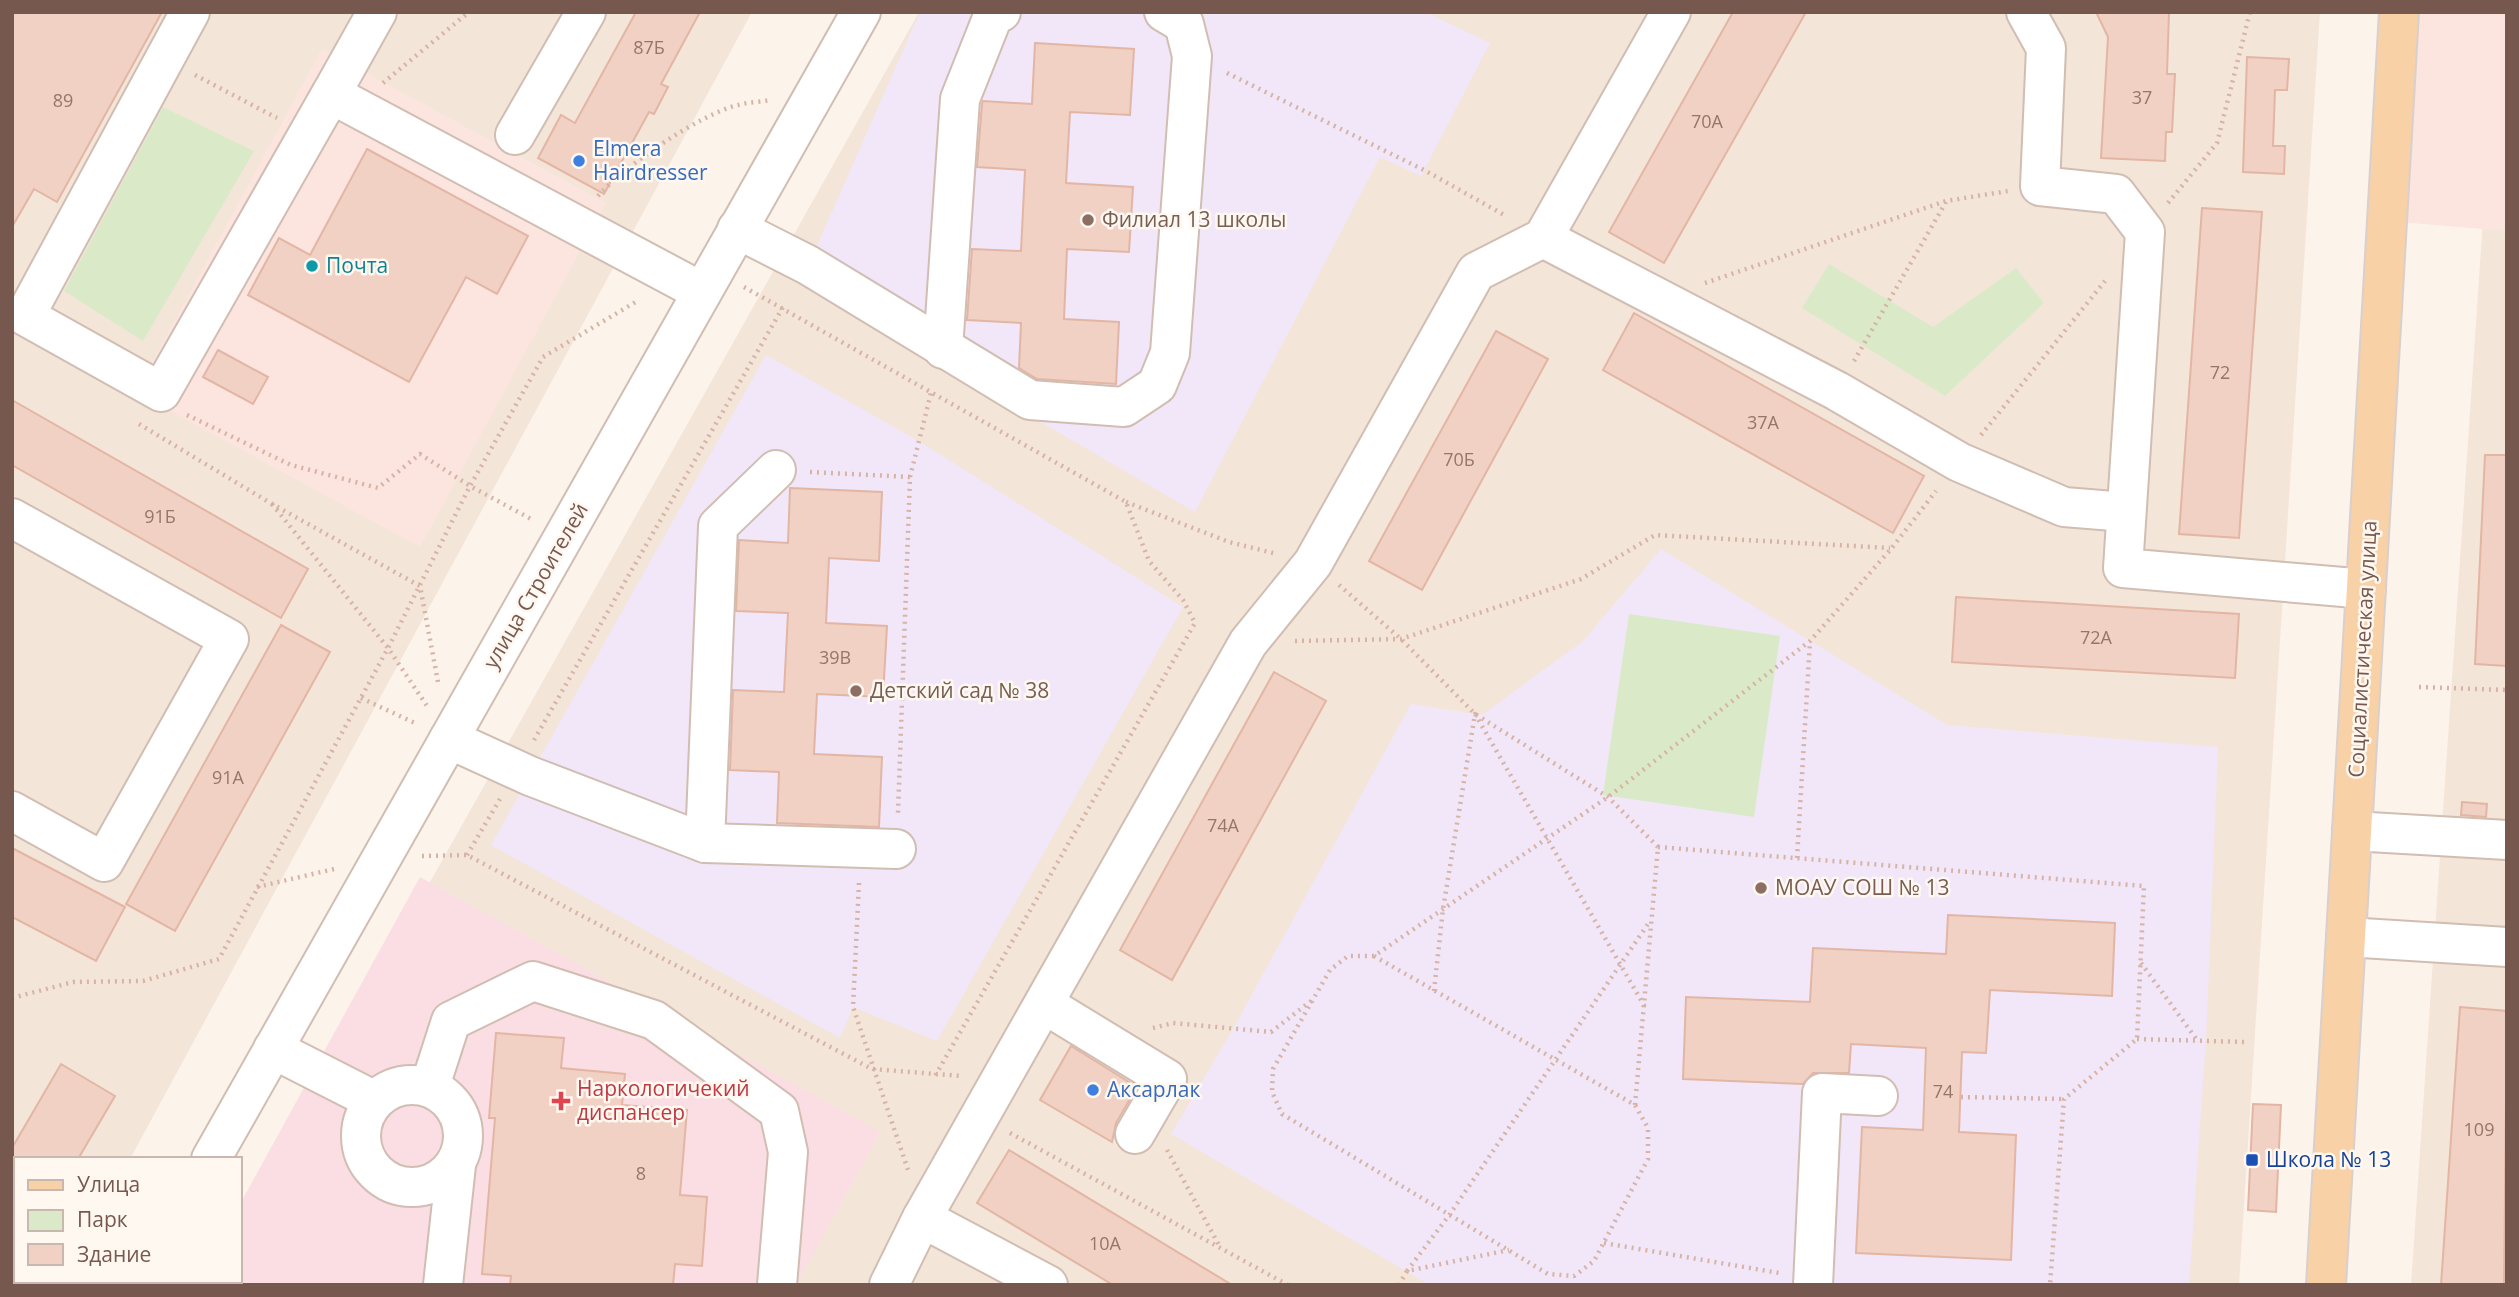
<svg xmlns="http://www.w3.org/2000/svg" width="2519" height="1297" viewBox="0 0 2519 1297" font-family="'Open Sans',sans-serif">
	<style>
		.residential { fill: #f4e5d9 }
		.commercial { fill: #fce5df }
		.education { fill: #f1e7f9 }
		.medical { fill: #fadee4 }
		.green { fill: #daeac9 }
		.building { fill: #f1d1c3; stroke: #e3b5a4; stroke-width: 2 }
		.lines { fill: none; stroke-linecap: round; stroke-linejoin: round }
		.minor-casing { stroke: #d1bdb2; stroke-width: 42 }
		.major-casing { stroke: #d9d0cd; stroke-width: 42 }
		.path { stroke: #d7b3a5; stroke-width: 4.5; stroke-dasharray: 2 5; stroke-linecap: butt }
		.minor { stroke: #fff; stroke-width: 38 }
		.major { stroke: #f8d1a6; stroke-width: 38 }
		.shop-dot { fill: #3f7fe0; stroke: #fff8f1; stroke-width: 2.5 }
		.education-dot { fill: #8d6e63; stroke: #fff8f1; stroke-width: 2.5 }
		.culture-dot { fill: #0f9aa8; stroke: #fff8f1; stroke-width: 2.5 }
		.health-dot { fill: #e0444e; stroke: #fff8f1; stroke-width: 2.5 }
		.transit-dot { fill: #1a4fb4; stroke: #fff8f1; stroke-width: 2.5 }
		.labels { text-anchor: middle; stroke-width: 5; stroke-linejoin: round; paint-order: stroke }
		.number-label { font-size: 18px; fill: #96766b }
		.shop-label { font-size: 21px; fill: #366cbe; stroke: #fff8f1; text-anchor: start }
		.education-label { font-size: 21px; fill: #785e54; stroke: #fff8f1; text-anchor: start }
		.culture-label { font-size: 21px; fill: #0d838f; stroke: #fff8f1; text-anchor: start }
		.street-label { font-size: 21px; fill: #77584e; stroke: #fff8f1 }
		.health-label { font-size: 21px; fill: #be3a42; stroke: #fff8f1; text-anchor: start }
		.transit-label { font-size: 21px; fill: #164399; stroke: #fff8f1; text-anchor: start }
	</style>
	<rect width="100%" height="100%" fill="#fcf4eb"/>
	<g class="residential">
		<path d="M12,12H752L130,1159H16V1281H63L61,1285H12Z"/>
		<path d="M919,12H2320L2239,1285H203L240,1281V1220Z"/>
		<path d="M2497,12H2507V1285H2411Z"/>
	</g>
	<g class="commercial">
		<path d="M2408,12H2507V231L2387,221Z"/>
		<path d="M322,49L606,203L420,547L136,392Z"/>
	</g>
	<g class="education">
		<path d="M920,12H1425L1490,43L1421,176L1380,157L1195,512L801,282Z"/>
		<path d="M766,355L917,440L1183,607L937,1041L853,1007L840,1038L491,845Z"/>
		<path d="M1661,549L1947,725L2218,747L2206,1040L2189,1285H1430L1171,1134L1233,1029L1411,704L1482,715L1583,641Z"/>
	</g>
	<path class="medical" d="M420,877L880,1132L796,1285H195L197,1281H240V1204Z"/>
	<g class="green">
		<path d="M163,107L254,151L143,341L64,291Z"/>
		<path d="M1829,264L1933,327L2016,268L2044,303L1945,396L1802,308Z"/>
		<path d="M1629,614L1780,636L1754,817L1603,795Z"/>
	</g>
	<g class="building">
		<path d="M12,12H162L57,202L34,189L12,227Z"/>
		<path d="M636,12H700L661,84L668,87L654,114L649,112L604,194L538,158L561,115L575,123Z"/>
		<path d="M1733,12H1806L1664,263L1609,232Z"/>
		<path d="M2096,12H2169L2167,74H2175L2172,132H2166L2165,161L2101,158L2108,37Z"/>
		<path d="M1035,43L1134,49L1130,115L1070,112L1066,183L1133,187L1129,252L1067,249L1064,319L1119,322L1116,384L1037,379L1019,368L1021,323L967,320L972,249L1021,251L1025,170L977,167L982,104L983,101L1032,104Z"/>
		<path d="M2247,57L2289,59L2287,90H2275L2273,146H2285L2284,174L2243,172Z"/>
		<path d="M367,149L528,236L497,294L466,277L409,382L248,295L279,238L310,255Z"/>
		<path d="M2202,208L2262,212L2239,538L2179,534Z"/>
		<path d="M1634,313L1924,476L1893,533L1603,370Z"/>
		<path d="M1496,331L1548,359L1422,590L1369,561Z"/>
		<path d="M218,350L268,377L253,404L203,377Z"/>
		<path d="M12,400L308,569L281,618L12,465Z"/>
		<path d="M2485,455H2507V666L2475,664Z"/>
		<path d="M790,488L882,492L879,561L829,558L826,623L887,626L883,697L817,694L814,754L882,757L879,827L777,823L779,772L730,770L733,690L784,692L788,613L736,611L739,540L788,543Z"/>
		<path d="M1956,597L2239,614L2235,678L1952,662Z"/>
		<path d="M281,625L330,652L175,931L126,904Z"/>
		<path d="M1274,672L1326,701L1172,980L1120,950Z"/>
		<path d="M2462,802L2487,804L2486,817L2461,815Z"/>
		<path d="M12,848L125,907L96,961L12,917Z"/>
		<path d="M1948,915L2115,923L2112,996L1990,990L1986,1053L1962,1052L1959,1132L2016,1135L2011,1260L1856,1253L1862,1127L1923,1130L1926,1048L1851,1044L1849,1073H1813L1803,1084L1683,1079L1686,997L1810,1002L1813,948L1946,954Z"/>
		<path d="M2460,1007L2507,1011L2504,1285H2441Z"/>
		<path d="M496,1033L564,1038L561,1068L625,1074L622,1105L687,1110L680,1195L707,1197L702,1266L675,1264L673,1285H510L511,1276L482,1274L495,1118H489Z"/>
		<path d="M1071,1046L1137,1087L1116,1123L1112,1142L1040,1100Z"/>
		<path d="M61,1064L115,1096L78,1159H12V1148Z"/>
		<path d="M2253,1104L2281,1105L2276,1212L2248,1210Z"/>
		<path d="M1009,1150L1232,1285H1113L977,1203Z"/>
	</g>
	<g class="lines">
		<g class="minor-casing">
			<g id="minor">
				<path d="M190,12L25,316L161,392L331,94"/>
				<path d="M377,12L331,94L702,292"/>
				<path d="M2026,12L2046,48L2040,186L2116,194L2145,232L2123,568L2366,589"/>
				<path d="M515,135L586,12"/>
				<path d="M737,229L808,265L1030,400L1124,407L1157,385L1170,353L1192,56L1184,24L1164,12"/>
				<path d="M1543,238L1837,391L1959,462L2064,507L2126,512"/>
				<path d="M943,349L960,99L993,16L1001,12"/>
				<path d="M12,518L229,639L104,862L12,811"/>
				<path d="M449,739L530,776L705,843L896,849"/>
				<path d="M2352,831L2507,840"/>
				<path d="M705,843L718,526L776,470"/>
				<path d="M2346,937L2507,947"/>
				<path d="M1044,1004L1167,1079L1135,1134"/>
				<path d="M273,1049L373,1100"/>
				<circle cx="412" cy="1136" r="51"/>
				<path d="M430,1086L451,1021L533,981L654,1020L779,1111L788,1152L777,1285"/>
				<path d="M211,1159L861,12"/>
				<path d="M922,1218L1248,643L1313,563L1476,272L1543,238L1671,12"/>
				<path d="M139,1285L141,1281"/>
				<path d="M443,1285L456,1165"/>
				<path d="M889,1285L922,1218L1048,1285"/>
				<path d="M1813,1285L1822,1093L1878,1096"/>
			</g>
		</g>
		<g class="major-casing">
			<path id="major" d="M2326,1285L2399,12"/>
		</g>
		<g class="path">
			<path d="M1227,73L1424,170L1506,216"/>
			<path d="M195,75L277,118"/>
			<path d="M383,83L469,12"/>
			<path d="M598,196C623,167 700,114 738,105C748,102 760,102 770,100"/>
			<path d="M2168,203L2217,143L2250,12"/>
			<path d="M1705,283L1946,201L2008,191"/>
			<path d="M744,287L1126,502L1149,561L1183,600L1195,623L935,1076"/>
			<path d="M1854,361L1946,202"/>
			<path d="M187,415L291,465L378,488L420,454L470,486L533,520"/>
			<path d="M139,424L272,504L420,586L438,682"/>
			<path d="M1981,435L2105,281"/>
			<path d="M810,472L910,477L898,813"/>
			<path d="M910,477L931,393"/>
			<path d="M1126,502L1229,542L1277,554"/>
			<path d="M272,504L388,648L427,706"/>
			<path d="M1339,585L1401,639L1475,714L1608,797L1658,847L1635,1105"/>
			<path d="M1295,641L1401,639L1581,579L1655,535L1890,548"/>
			<path d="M2419,687L2507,690"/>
			<path d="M361,698L417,724"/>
			<path d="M534,740L783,307"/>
			<path d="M1658,847L2144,886L2137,1039L2064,1099L2050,1285"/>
			<path d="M467,855L500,799"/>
			<path d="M422,856L467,855L872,1069L961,1076"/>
			<path d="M1797,858L1810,642"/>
			<path d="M859,883L853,1007L908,1170"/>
			<path d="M257,887L334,869"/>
			<path d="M1374,956L1635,1105L1648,1128V1159L1594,1261L1574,1276L1548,1274L1282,1114L1272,1092L1273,1069L1330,970L1348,956H1374L1608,797L1810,641L1891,549L1936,491"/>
			<path d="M2141,963L2197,1040"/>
			<path d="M1434,991L1443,909L1475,714L1645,1007"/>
			<path d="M12,998L73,982L143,981L219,959L388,648L470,486L543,357L639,300"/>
			<path d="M1153,1028L1173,1023L1271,1032L1311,1001"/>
			<path d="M2137,1039L2244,1042"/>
			<path d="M1961,1097L2064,1099"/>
			<path d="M1010,1133L1288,1285"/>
			<path d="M1167,1150L1220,1247"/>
			<path d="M1604,1243L1779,1273"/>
			<path d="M1407,1271L1450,1214L1650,921"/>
			<path d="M1399,1285L1407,1271L1509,1250"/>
		</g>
		<use href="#minor" class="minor"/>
		<use href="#major" class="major"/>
	</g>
	<g class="shop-dot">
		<circle cx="579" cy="161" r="7"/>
		<circle cx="1093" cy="1090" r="7"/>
	</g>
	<g class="education-dot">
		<circle cx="1088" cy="220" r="7"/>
		<circle cx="856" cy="691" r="7"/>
		<circle cx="1761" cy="888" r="7"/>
	</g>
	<circle class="culture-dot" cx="312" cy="266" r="7"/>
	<path class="health-dot" d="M557.5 1090.5h7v7h7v7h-7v7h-7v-7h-7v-7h7z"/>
	<rect class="transit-dot" x="2245" y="1153" width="14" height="14" rx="3.5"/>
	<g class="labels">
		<g class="number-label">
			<text x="649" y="54">87Б</text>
			<text x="2142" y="104">37</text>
			<text x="63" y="107">89</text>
			<text x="1707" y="128">70А</text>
			<text x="2220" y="379">72</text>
			<text x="1763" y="429">37А</text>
			<text x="1459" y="466">70Б</text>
			<text x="160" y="523">91Б</text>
			<text x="2096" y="644">72А</text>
			<text x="835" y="664">39В</text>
			<text x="228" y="784">91А</text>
			<text x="1223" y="832">74А</text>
			<text x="1943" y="1098">74</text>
			<text x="2479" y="1136">109</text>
			<text x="641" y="1180">8</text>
			<text x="1105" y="1250">10А</text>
		</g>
		<g class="shop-label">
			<text x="593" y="156">Elmera<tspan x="593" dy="24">Hairdresser</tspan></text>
			<text x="1107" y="1097">Аксарлак</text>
		</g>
		<g class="education-label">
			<text x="1102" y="227">Филиал 13 школы</text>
			<text x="870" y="698">Детский сад № 38</text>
			<text x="1775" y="895">МОАУ СОШ № 13</text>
		</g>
		<g class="culture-label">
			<text x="326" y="273">Почта</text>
		</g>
		<g class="street-label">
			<text transform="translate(536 586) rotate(-60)" y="7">улица Строителей</text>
			<text transform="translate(2363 649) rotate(-87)" y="7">Социалистическая улица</text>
		</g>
		<g class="health-label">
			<text x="577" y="1096">Наркологичекий<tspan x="577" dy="24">диспансер</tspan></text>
		</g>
		<g class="transit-label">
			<text x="2266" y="1167">Школа № 13</text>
		</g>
	</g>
	<rect width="2519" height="1297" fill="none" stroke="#77584e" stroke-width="28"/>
	<rect x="14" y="1157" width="228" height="126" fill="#fff8f1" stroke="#c9b8b0" stroke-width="2"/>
	<rect x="28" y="1180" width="35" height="10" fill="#f8d1a6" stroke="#c9b8b0" stroke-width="2"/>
	<text x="77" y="1192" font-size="21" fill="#77584e">Улица</text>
	<rect x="28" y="1210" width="35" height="21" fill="#daeac9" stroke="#c9b8b0" stroke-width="2"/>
	<text x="77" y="1227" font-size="21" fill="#77584e">Парк</text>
	<rect x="28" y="1244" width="35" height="21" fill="#f1d1c3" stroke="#c9b8b0" stroke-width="2"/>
	<text x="77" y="1262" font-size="21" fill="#77584e">Здание</text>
</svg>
